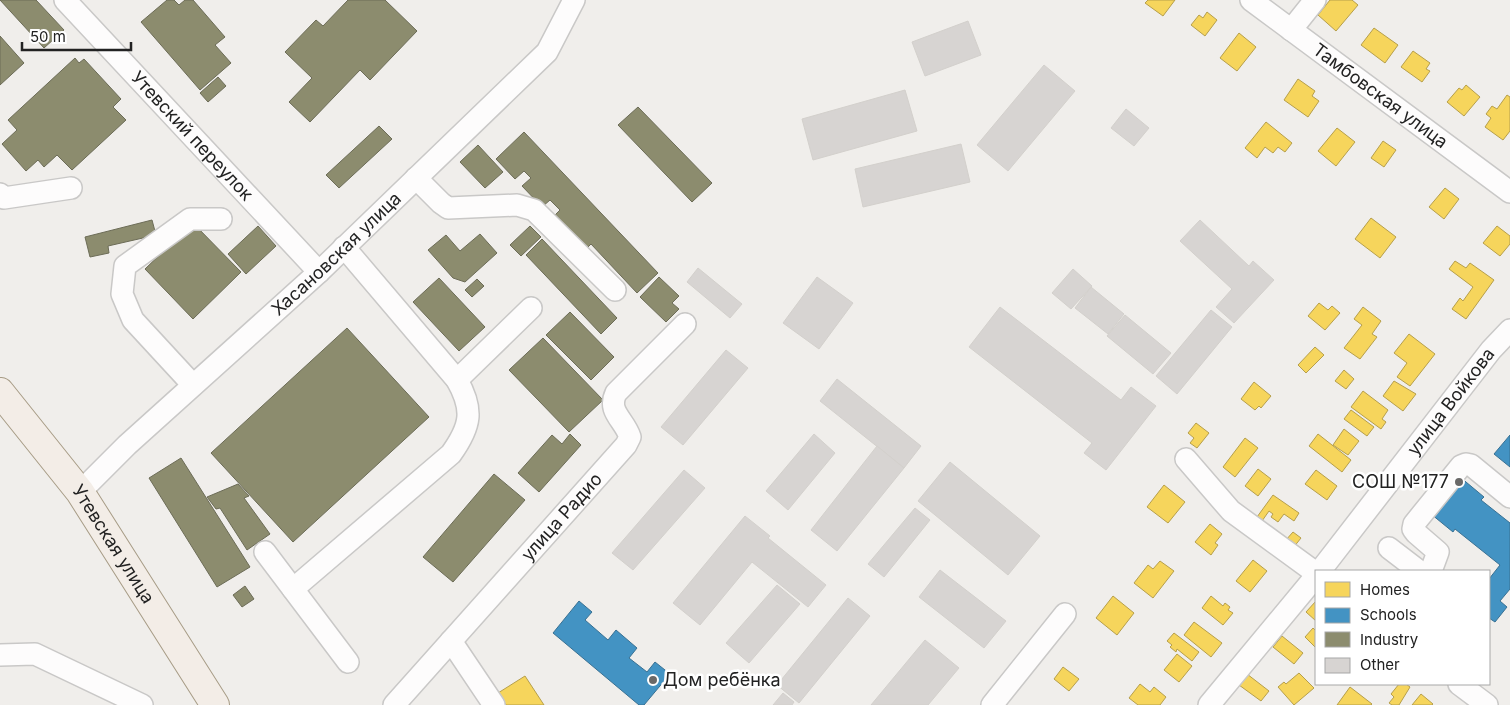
<svg xmlns="http://www.w3.org/2000/svg" width="1510" height="705" viewBox="0 0 1510 705" font-family="Inter,sans-serif">
	<style>
		.homes { fill: #f6d55c; stroke: #b69f4b }
		.schools { fill: #4393c3; stroke: #397193 }
		.industry { fill: #8c8c6e; stroke: #6c6c57 }
		.building { fill: #d7d4d2; stroke: #d3d0cc }
		.lines { fill: none; stroke-linecap: round; stroke-linejoin: round }
		.minor-casing { stroke: #c9c8c7; stroke-width: 24 }
		.major-casing { stroke: #a79c86; stroke-width: 30 }
		.minor { stroke: #fdfcfc; stroke-width: 21 }
		.major { stroke: #f3ede7; stroke-width: 28 }
		.poi-dot { fill: #6a6968; stroke: #fff; stroke-width: 2 }
		.labels { text-anchor: middle; stroke-width: 5; stroke-linejoin: round; paint-order: stroke }
		.street-label { font-size: 18px; fill: #222; stroke: #fff }
		.poi-label { font-size: 18px; fill: #222; stroke: #fff; text-anchor: end }
	</style>
	<rect width="100%" height="100%" fill="#f0eeeb"/>
	<g class="homes">
		<path d="M1148,0H1175L1163,16L1145,3Z"/>
		<path d="M1330,0H1352L1358,5L1336,31L1318,15Z"/>
		<path d="M1207,12L1217,20L1205,36L1191,25L1199,15L1203,18Z"/>
		<path d="M1374,28L1398,45L1385,63L1361,45Z"/>
		<path d="M1239,33L1256,47L1237,71L1220,58Z"/>
		<path d="M1413,51L1430,63L1426,69L1430,71L1422,82L1401,67Z"/>
		<path d="M1298,79L1315,91L1312,96L1319,101L1308,117L1284,100Z"/>
		<path d="M1466,85L1480,97L1464,116L1447,102L1459,88L1462,90Z"/>
		<path d="M1507,95L1510,97V131L1503,140L1485,127L1491,118L1486,114L1492,106L1497,109Z"/>
		<path d="M1266,122L1292,143L1285,152L1278,147L1273,153L1265,147L1257,158L1245,148Z"/>
		<path d="M1337,128L1355,142L1336,166L1318,151Z"/>
		<path d="M1383,141L1396,150L1384,167L1371,158Z"/>
		<path d="M1445,188L1459,199L1444,219L1429,207Z"/>
		<path d="M1371,218L1396,237L1380,258L1355,239Z"/>
		<path d="M1497,226L1510,236V244L1500,256L1483,243Z"/>
		<path d="M1455,261L1466,268L1470,263L1494,280L1466,319L1452,309L1460,298L1463,301L1473,287L1449,269Z"/>
		<path d="M1319,303L1328,310L1332,306L1340,313L1325,330L1308,316Z"/>
		<path d="M1363,307L1381,321L1372,334L1377,337L1360,359L1344,348L1362,325L1354,319Z"/>
		<path d="M1409,334L1435,354L1410,386L1397,377L1407,363L1394,353Z"/>
		<path d="M1315,347L1324,355L1306,373L1298,365Z"/>
		<path d="M1344,370L1354,379L1346,389L1335,381Z"/>
		<path d="M1394,381L1416,394L1403,411L1383,396Z"/>
		<path d="M1254,382L1271,396L1261,408L1259,406L1255,410L1241,399Z"/>
		<path d="M1363,391L1388,410L1382,419L1386,422L1381,429L1351,407Z"/>
		<path d="M1351,410L1374,427L1367,436L1344,419Z"/>
		<path d="M1196,423L1209,433L1197,448L1190,443L1194,438L1188,433Z"/>
		<path d="M1344,429L1359,441L1348,455L1333,445Z"/>
		<path d="M1318,434L1351,460L1342,472L1309,446Z"/>
		<path d="M1245,438L1258,448L1235,477L1223,467Z"/>
		<path d="M1258,469L1271,479L1258,496L1245,486Z"/>
		<path d="M1316,470L1337,486L1327,500L1305,484Z"/>
		<path d="M1164,485L1185,502L1168,523L1147,507Z"/>
		<path d="M1273,495L1299,513L1294,521L1284,514L1278,522L1271,517L1273,514L1269,511L1262,521L1257,517Z"/>
		<path d="M1210,524L1222,534L1215,543L1218,545L1211,555L1195,542Z"/>
		<path d="M1293,532L1301,538L1293,548L1285,541Z"/>
		<path d="M1253,560L1267,571L1250,592L1236,581Z"/>
		<path d="M1160,561L1174,571L1153,598L1134,583L1148,565L1153,569Z"/>
		<path d="M1113,596L1134,613L1117,635L1096,618Z"/>
		<path d="M1211,596L1223,606L1225,603L1230,607L1228,610L1233,613L1223,625L1202,608Z"/>
		<path d="M1316,601V621L1306,612Z"/>
		<path d="M1194,622L1222,643L1211,657L1184,635Z"/>
		<path d="M1313,628L1316,631V648L1305,637Z"/>
		<path d="M1174,633L1199,652L1192,661L1177,649L1176,652L1170,647L1172,645L1167,641Z"/>
		<path d="M1282,636L1303,653L1294,664L1273,647Z"/>
		<path d="M1177,654L1192,666L1179,682L1164,670Z"/>
		<path d="M1063,667L1079,679L1069,691L1054,679Z"/>
		<path d="M1299,673L1314,688L1294,705L1278,687L1284,682L1286,684Z"/>
		<path d="M1247,674L1269,691L1261,701L1239,685Z"/>
		<path d="M525,676L544,705H506L498,693Z"/>
		<path d="M1140,684L1150,692L1154,687L1166,697L1160,705H1138L1129,698Z"/>
		<path d="M1399,684H1406L1410,687L1399,705H1392L1389,703L1394,697L1391,694Z"/>
		<path d="M1350,687L1372,704L1371,705H1337Z"/>
		<path d="M1421,694L1433,704L1432,705H1412Z"/>
	</g>
	<g class="schools">
		<path d="M1510,435V467L1494,454Z"/>
		<path d="M1460,477L1484,497L1481,500L1510,523V589L1500,601L1507,607L1495,622L1489,618V579L1500,565L1455,529L1453,532L1431,514Z"/>
		<path d="M579,601L592,612L585,620L608,640L616,630L637,648L629,658L647,672L655,662L670,674L644,705H639L553,633Z"/>
	</g>
	<g class="industry">
		<path d="M0,0H36L64,30L44,48Z"/>
		<path d="M167,0H174L179,5L185,0H193L225,37L215,45L231,63L200,90L141,22Z"/>
		<path d="M348,0H385L417,31L370,80L360,70L310,122L289,102L312,78L285,52L316,20L323,26Z"/>
		<path d="M0,36L24,63L0,85Z"/>
		<path d="M75,58L79,63L84,59L121,99L113,107L126,120L72,170L57,155L44,167L38,160L26,171L2,144L17,130L8,120Z"/>
		<path d="M218,77L226,86L208,102L200,93Z"/>
		<path d="M638,107L712,183L692,202L618,125Z"/>
		<path d="M379,126L392,139L339,188L326,175Z"/>
		<path d="M524,132L658,273L637,293L591,244L584,251L552,218L560,210L550,200L542,207L522,186L531,178L524,171L515,179L496,159Z"/>
		<path d="M478,145L503,172L485,188L460,162Z"/>
		<path d="M152,220L156,235L108,246L109,253L90,257L85,237Z"/>
		<path d="M193,223L241,272L193,319L145,269Z"/>
		<path d="M258,226L276,246L246,274L228,254Z"/>
		<path d="M530,226L541,237L521,256L510,245Z"/>
		<path d="M480,234L497,253L465,282L453,278L428,250L446,235L460,251Z"/>
		<path d="M542,239L617,318L601,334L526,255Z"/>
		<path d="M659,277L679,296L672,303L679,309L666,322L640,297Z"/>
		<path d="M439,278L485,327L459,351L413,302Z"/>
		<path d="M477,279L484,286L472,297L465,290Z"/>
		<path d="M570,312L614,357L591,380L546,335Z"/>
		<path d="M347,328L429,417L293,542L211,453Z"/>
		<path d="M543,338L603,400L569,432L509,370Z"/>
		<path d="M570,434L581,445L539,492L518,473L552,435L562,444Z"/>
		<path d="M181,458L250,567L217,587L149,478Z"/>
		<path d="M494,474L525,500L453,582L423,557Z"/>
		<path d="M238,484L249,496L244,498L270,534L247,550L220,508L216,509L207,497Z"/>
		<path d="M245,586L254,599L242,607L233,595Z"/>
	</g>
	<g class="building">
		<path d="M968,21L981,55L925,76L912,42Z"/>
		<path d="M1044,65L1075,91L1008,171L977,145Z"/>
		<path d="M905,90L917,131L813,160L802,119Z"/>
		<path d="M1126,109L1149,128L1134,146L1111,128Z"/>
		<path d="M961,144L970,182L863,207L855,169Z"/>
		<path d="M1200,220L1249,266L1253,261L1274,280L1234,323L1216,307L1232,289L1180,241Z"/>
		<path d="M698,268L742,304L730,318L687,282Z"/>
		<path d="M1073,269L1092,286L1071,309L1052,293Z"/>
		<path d="M817,277L853,303L819,349L783,323Z"/>
		<path d="M1091,287L1124,314L1108,334L1075,308Z"/>
		<path d="M1000,307L1121,400L1131,387L1156,406L1106,470L1084,453L1092,443L969,347Z"/>
		<path d="M1211,310L1232,327L1177,394L1156,376Z"/>
		<path d="M1125,315L1171,353L1153,374L1107,336Z"/>
		<path d="M726,350L748,368L683,445L661,427Z"/>
		<path d="M837,379L921,446L904,468L820,401Z"/>
		<path d="M814,434L835,453L788,510L766,491Z"/>
		<path d="M877,446L904,468L837,551L811,530Z"/>
		<path d="M950,462L1040,536L1008,575L918,501Z"/>
		<path d="M684,470L705,488L633,570L612,553Z"/>
		<path d="M915,508L930,520L884,577L868,564Z"/>
		<path d="M745,516L770,536L768,538L826,585L808,607L752,562L700,625L673,603Z"/>
		<path d="M940,570L1006,621L984,648L919,597Z"/>
		<path d="M777,585L800,604L749,663L726,643Z"/>
		<path d="M848,598L870,616L799,703L777,685Z"/>
		<path d="M925,640L959,668L928,705H871Z"/>
		<path d="M783,693L794,702L792,705H773Z"/>
	</g>
	<g class="lines">
		<g class="minor-casing">
			<g id="minor">
				<path id="s1" d="M65,0L319,272"/>
				<path id="s2" d="M1251,0L1510,192"/>
				<path d="M1291,30L1315,0"/>
				<path d="M416,178L441,203L448,208L517,205L534,210L615,290"/>
				<path d="M0,194L4,198L71,188"/>
				<path d="M457,380L531,308"/>
				<path d="M193,385L133,320L122,294L125,266L190,219H221"/>
				<path d="M1186,459L1231,511L1316,573"/>
				<path id="s3" d="M80,492L127,445L319,272L547,52L574,0"/>
				<path d="M1389,548L1419,571"/>
				<path d="M265,552L348,662"/>
				<path id="s4" d="M1320,571L1491,350L1510,330"/>
				<path d="M1431,571L1438,552L1416,533L1413,529L1414,524L1461,466L1466,464L1471,465L1510,497"/>
				<path d="M293,589L451,454C471,426 474,410 457,380L344,247"/>
				<path d="M451,641L494,705"/>
				<path d="M0,655L35,654L142,705"/>
				<path d="M1459,684L1487,705"/>
				<path id="s5" d="M394,705L626,445L630,437C624,419 607,412 616,393L685,324"/>
				<path d="M992,705L1065,614"/>
				<path d="M1209,705L1316,576"/>
			</g>
		</g>
		<g class="major-casing">
			<g id="major">
				<path id="s6" d="M0,392L80,492L215,705"/>
			</g>
		</g>
		<use href="#minor" class="minor"/>
		<use href="#major" class="major"/>
	</g>
	<g class="poi-dot">
		<circle cx="1459" cy="482" r="5"/>
		<circle cx="653" cy="680" r="5"/>
	</g>
	<g class="labels">
		<g class="street-label">
			<text dy="6" stroke="none"><textPath href="#s2" startOffset="161">Тамбовская улица</textPath></text>
			<text dy="6" stroke="none"><textPath href="#s1" startOffset="186">Утевский переулок</textPath></text>
			<text dy="6" stroke="none"><textPath href="#s3" startOffset="350">Хасановская улица</textPath></text>
			<text dy="6" stroke="none"><textPath href="#s4" startOffset="214">улица Войкова</textPath></text>
			<text dy="6" stroke="none"><textPath href="#s5" startOffset="252">улица Радио</textPath></text>
			<text dy="6" stroke="none"><textPath href="#s6" startOffset="190">Утевская улица</textPath></text>
		</g>
		<g class="poi-label">
			<text x="1449" y="488">СОШ №177</text>
			<text x="663" y="686" text-anchor="start">Дом ребёнка</text>
		</g>
	</g>
	<rect x="1315" y="570" width="175" height="115" fill="#ffffff" stroke="#a7a7a7"/>
	<rect x="1325" y="582" width="25" height="15" fill="#f6d55c" stroke="#a7a7a7"/>
	<text x="1360" y="595" font-size="15" fill="#222222">Homes</text>
	<rect x="1325" y="608" width="25" height="15" fill="#4393c3" stroke="#a7a7a7"/>
	<text x="1360" y="620" font-size="15" fill="#222222">Schools</text>
	<rect x="1325" y="632" width="25" height="15" fill="#8c8c6e" stroke="#a7a7a7"/>
	<text x="1360" y="645" font-size="15" fill="#222222">Industry</text>
	<rect x="1325" y="658" width="25" height="15" fill="#d7d4d2" stroke="#a7a7a7"/>
	<text x="1360" y="670" font-size="15" fill="#222222">Other</text>
	<path d="M22 42v8h109v-8" fill="none" stroke="#222222" stroke-width="2.5"/>
	<text x="30" y="42" font-size="15" fill="#222222" stroke="#ffffff" stroke-width="4" paint-order="stroke">50 m</text>
</svg>
